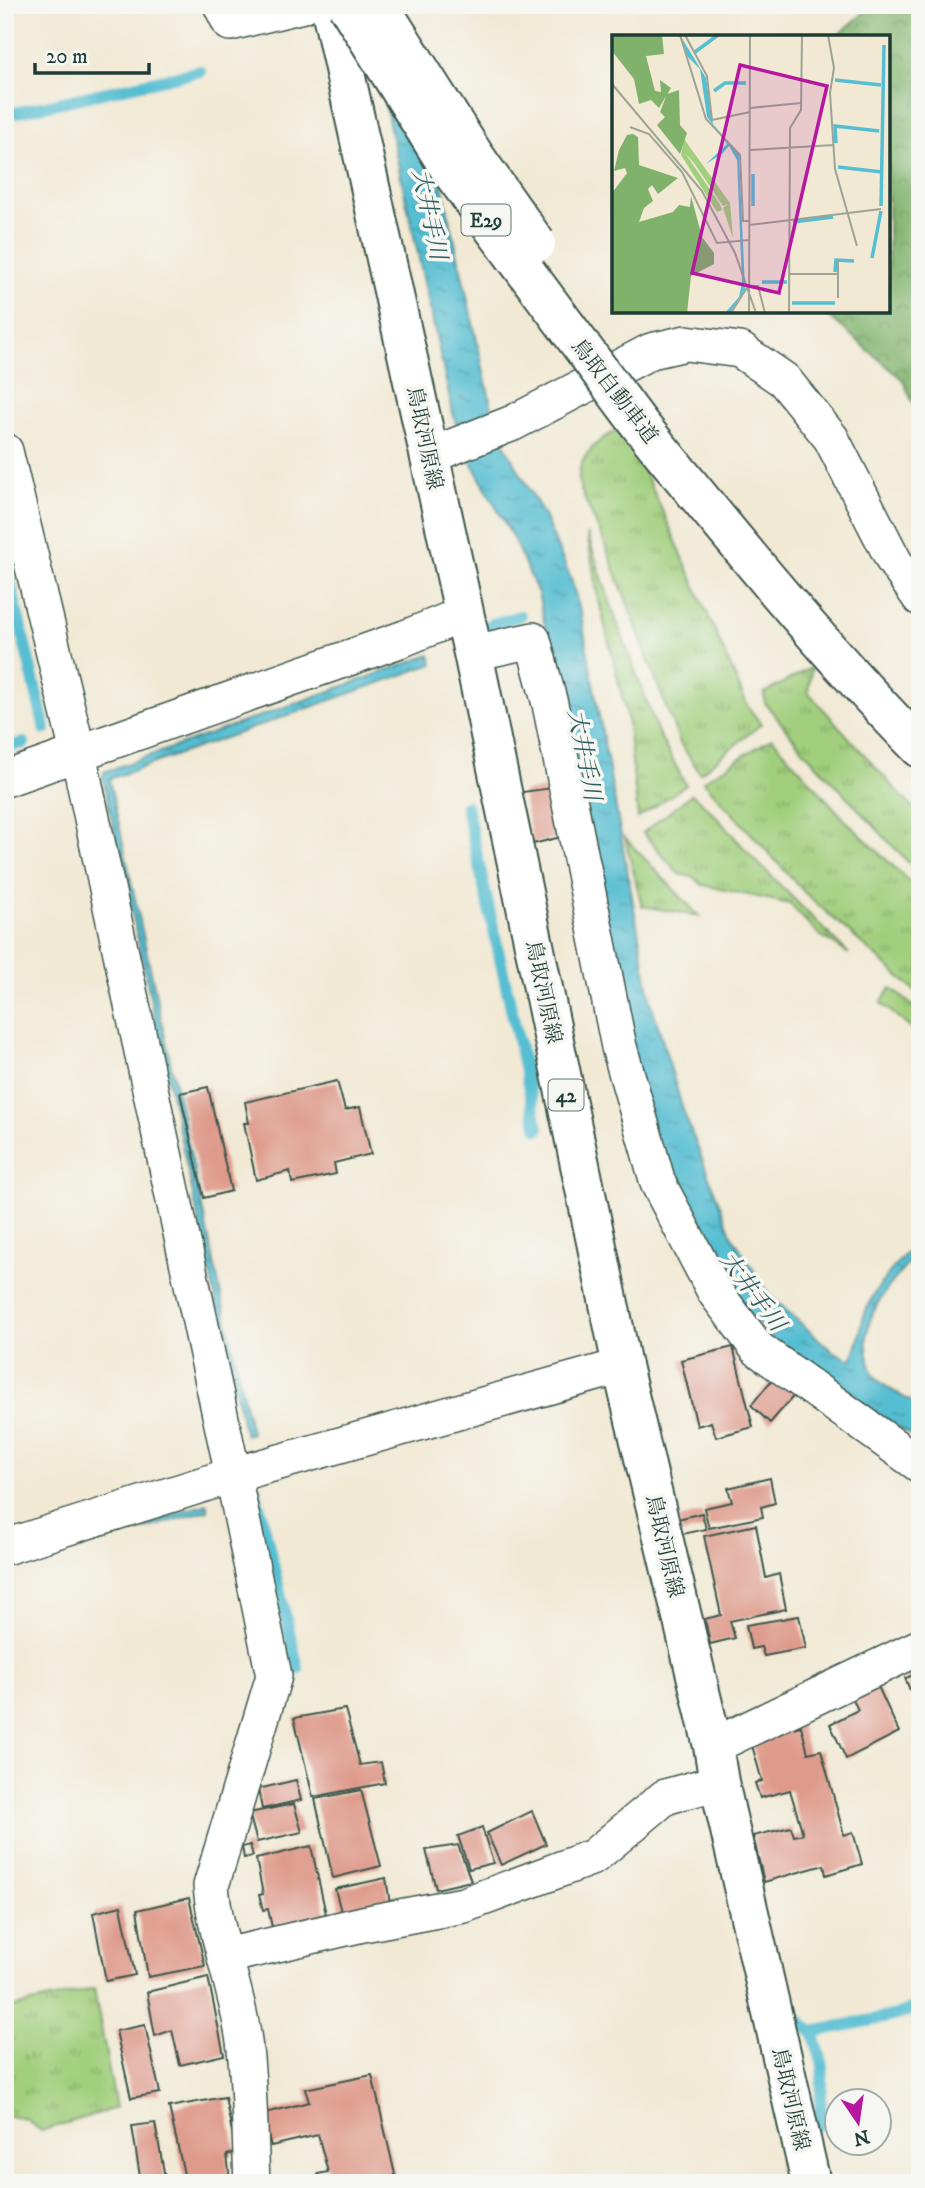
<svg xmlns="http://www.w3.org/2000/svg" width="925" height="2188" viewBox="0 0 925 2188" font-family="'IM FELL DW Pica','Noto Serif JP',serif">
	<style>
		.grass { fill: url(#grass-tufts); stroke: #608658; stroke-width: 2 }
		.forest { fill: url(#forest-crowns); stroke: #507850; stroke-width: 2 }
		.water { fill: url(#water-ripples); stroke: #3a7e83; stroke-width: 2 }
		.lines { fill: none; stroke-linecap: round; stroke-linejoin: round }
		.stream { stroke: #55bed2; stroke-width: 12 }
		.building { fill: #de9a8a }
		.minor-casing { stroke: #3e574c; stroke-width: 38 }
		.primary-casing { stroke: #3e574c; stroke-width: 42 }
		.motorway-casing { stroke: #3e574c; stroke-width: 42 }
		.minor { stroke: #fff; stroke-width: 35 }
		.primary { stroke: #fff; stroke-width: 38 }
		.motorway { stroke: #fff; stroke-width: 38 }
		.motorway-bridge-casing { stroke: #3e574c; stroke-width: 42; stroke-linecap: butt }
		.motorway-bridge { stroke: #fff; stroke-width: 38 }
		.labels { text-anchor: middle; stroke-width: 7; stroke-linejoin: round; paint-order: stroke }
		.shield { fill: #f6f6f2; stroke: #60746d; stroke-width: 2 }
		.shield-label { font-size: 19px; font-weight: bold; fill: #1f3d34 }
		.street-label { font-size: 21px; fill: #1f3d34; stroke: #f6f6f2 }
		.water-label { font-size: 23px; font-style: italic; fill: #2c5d5c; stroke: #f6f6f2 }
		.inset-river { fill: none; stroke: #55bed2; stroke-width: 3.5 }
		.inset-road { fill: none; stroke: #9da494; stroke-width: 2 }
		.view { fill: #b5179e; fill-opacity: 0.15; stroke: #b5179e; stroke-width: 3.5 }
		.inset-edge { fill: none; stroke: #1f3d34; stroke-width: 3.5 }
	</style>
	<defs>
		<pattern id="grass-tufts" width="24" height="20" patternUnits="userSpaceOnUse" patternTransform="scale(1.75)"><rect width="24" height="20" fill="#a1cf7d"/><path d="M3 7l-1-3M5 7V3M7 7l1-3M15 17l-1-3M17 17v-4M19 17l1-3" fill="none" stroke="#83a967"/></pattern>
		<pattern id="forest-crowns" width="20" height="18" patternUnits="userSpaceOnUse" patternTransform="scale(1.75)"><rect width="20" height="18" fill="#80b26c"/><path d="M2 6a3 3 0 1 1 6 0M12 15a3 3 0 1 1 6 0" fill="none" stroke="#68925a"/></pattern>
		<pattern id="water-ripples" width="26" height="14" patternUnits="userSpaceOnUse" patternTransform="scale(1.75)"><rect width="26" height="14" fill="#55bed2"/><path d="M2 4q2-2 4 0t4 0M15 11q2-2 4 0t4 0" fill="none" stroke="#469cab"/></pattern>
	</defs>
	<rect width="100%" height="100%" fill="#f6f6f2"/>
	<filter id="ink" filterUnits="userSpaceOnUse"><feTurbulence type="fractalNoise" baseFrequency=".0143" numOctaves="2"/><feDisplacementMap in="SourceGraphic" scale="14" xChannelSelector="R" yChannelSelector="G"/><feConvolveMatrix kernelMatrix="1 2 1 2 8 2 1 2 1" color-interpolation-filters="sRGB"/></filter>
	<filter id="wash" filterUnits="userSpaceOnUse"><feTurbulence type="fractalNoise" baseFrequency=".00686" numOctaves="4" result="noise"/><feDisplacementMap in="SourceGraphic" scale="28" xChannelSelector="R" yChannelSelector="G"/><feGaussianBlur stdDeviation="1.57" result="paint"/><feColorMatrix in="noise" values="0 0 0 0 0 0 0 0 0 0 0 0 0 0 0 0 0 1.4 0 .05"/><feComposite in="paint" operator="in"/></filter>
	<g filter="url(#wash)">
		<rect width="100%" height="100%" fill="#f1e9d4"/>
		<g class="grass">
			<path d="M624,429L663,512L748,707L761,724L700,773L680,743C653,675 629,605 602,537C597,524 580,493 579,482C576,457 602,434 624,429Z"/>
			<path d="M587,533L613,611L659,735L686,785L638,818L627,716L598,597Z"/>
			<path d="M812,667L808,692L905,800L920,813V872L906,860L804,751L765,703L764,693Z"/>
			<path d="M772,738L844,819L920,892V995L806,894L703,781Z"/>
			<path d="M692,794L712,812L752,857L849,954L817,933L790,904L703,885L693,877L679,874L643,833Z"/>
			<path d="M625,838L699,916L642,906Z"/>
			<path d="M891,988L920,1012V1036L881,1003Z"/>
			<path d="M94,1989L116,2108L41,2131L26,2119L5,2115V2009Z"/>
		</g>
		<path class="forest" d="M873,5H920V419L903,380L824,312H888V37H836Z"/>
		<g class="water">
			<path d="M363,5H402L497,431L544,516L571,579L581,615L651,1002L683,1110L732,1236L769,1295L832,1351L851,1360C861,1344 859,1325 867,1308C879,1281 901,1259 920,1238V1250C895,1279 859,1313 868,1354C869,1363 871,1373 878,1380C887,1389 908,1399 920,1407V1442L774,1341L722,1286L669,1175L642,1097L538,593L513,538L464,449L453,413Z"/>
			<path d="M430,655L433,664L109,779L251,1433L245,1435L103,778L104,772Z"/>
			<path d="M207,1504L208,1510L5,1571V1565Z"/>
		</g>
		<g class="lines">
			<g class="stream">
				<path d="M5,115L200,71"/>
				<path d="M5,561L45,729"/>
				<path d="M490,625L520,616"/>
				<path d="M5,747L24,743"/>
				<path d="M466,806L538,1129"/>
				<path d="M255,1489L298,1669"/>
				<path d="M795,2016L814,2034L823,2066L819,2125"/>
				<path d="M817,2031L893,2016L920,2007"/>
			</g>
		</g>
		<g id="blocks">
			<g class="building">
				<path d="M552,788L561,837L533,844L522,792Z"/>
				<path d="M337,1081L345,1110L360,1107L371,1154L334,1163L336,1174L292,1183L290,1171L256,1180L244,1123H249L245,1102Z"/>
				<path d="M208,1087L231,1191L204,1198L180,1093Z"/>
				<path d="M733,1347L753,1427L716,1437L711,1422L697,1426L681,1360Z"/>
				<path d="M777,1374L797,1392L770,1423L751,1405Z"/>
				<path d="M770,1478L775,1503L761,1507L763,1517L709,1528L704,1508L732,1502L728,1488Z"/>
				<path d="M702,1513L706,1529L682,1534L678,1519Z"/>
				<path d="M756,1525L766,1578L779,1574L786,1609L730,1621L735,1638L710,1644L705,1619L721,1615L704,1536Z"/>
				<path d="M799,1616L806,1648L764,1656L761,1647L751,1649L746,1625Z"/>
				<path d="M920,1673V1714L905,1678Z"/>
				<path d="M876,1682L899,1732L846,1759L830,1724L858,1710L851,1695Z"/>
				<path d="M345,1709L360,1765L381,1762L385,1783L313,1797L294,1718Z"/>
				<path d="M801,1726L808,1753L821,1750L844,1835L853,1832L862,1864L826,1875L824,1865L764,1882L753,1836L791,1827L794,1836L803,1834L790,1790L760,1798L755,1783L762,1781L750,1738Z"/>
				<path d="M296,1780L301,1800L262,1809L258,1789Z"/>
				<path d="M361,1790L381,1866L333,1878L315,1799Z"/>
				<path d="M294,1804L302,1832L257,1842L249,1813Z"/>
				<path d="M532,1811L546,1844L501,1865L487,1833Z"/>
				<path d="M482,1827L493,1863L469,1869L458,1836Z"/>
				<path d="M250,1845L253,1856L244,1858L242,1847Z"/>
				<path d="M458,1845L471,1881L436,1889L426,1850Z"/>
				<path d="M311,1846L326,1914L272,1927L268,1909L263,1910L259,1895L263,1894L256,1859Z"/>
				<path d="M386,1878L390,1904L342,1915L335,1889Z"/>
				<path d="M189,1898L205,1966L148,1977L137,1910Z"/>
				<path d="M121,1906L135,1975L106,1981L93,1913Z"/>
				<path d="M208,1977L224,2055L180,2065L172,2030L155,2036L147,1992Z"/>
				<path d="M145,2025L160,2093L131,2098L116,2031Z"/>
				<path d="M372,2075L397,2183H321L318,2174L328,2172L318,2135L271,2146L262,2114L309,2102L305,2089Z"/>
				<path d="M225,2097L236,2152L227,2155L230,2180L211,2183H186L169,2107Z"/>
				<path d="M155,2123L166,2183H141L132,2126Z"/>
			</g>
		</g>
	</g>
	<g filter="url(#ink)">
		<use href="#blocks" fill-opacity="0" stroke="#3e574c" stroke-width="2"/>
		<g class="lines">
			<g class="minor-casing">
				<g id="minor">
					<path d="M221,5L230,23L303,5"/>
					<path d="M5,451L78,753L233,1475L274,1676L211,1886C216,1941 239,1994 245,2049C250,2093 250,2138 252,2183"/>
					<path d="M429,456L513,423L651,351L686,343L740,350L784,380L831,438L894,561L920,598"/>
					<path d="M473,653L533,640L550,704L619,1047L658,1183L715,1292L758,1349L920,1465"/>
					<path d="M5,779L405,638L464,614"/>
					<path d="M5,1547L233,1475L622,1366"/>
					<path d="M713,1746L920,1647"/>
					<path d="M226,1956L363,1924L464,1905L593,1857L665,1797L719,1782"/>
				</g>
			</g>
			<g class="primary-casing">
				<path id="primary" d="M330,5L473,653L622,1366L713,1746L719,1782L811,2183"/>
			</g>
			<g class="motorway-casing">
				<path id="motorway" d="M640,425C730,535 820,646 920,748"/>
			</g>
			<use href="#minor" class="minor"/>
			<use href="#primary" class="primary"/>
			<use href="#motorway" class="motorway"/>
			<g class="motorway-bridge-casing">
				<g id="motorway-bridge">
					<path d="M347,5L451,171L640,425"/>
					<path d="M379,5L474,155L536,243"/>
				</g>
			</g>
			<use href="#motorway-bridge" class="motorway-bridge"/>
		</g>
	</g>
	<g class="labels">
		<g class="shield">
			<rect x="461.5" y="204.5" width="49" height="31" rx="5"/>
			<rect x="548.5" y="1079.5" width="35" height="31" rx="5"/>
		</g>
		<g class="shield-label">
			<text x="486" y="227">E29</text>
			<text x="566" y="1102">42</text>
		</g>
		<g class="street-label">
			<text transform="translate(615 391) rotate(52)" y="7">鳥取自動車道</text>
			<text transform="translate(425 438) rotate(78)" y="7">鳥取河原線</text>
			<text transform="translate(544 992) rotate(78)" y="7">鳥取河原線</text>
			<text transform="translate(665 1546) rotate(77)" y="7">鳥取河原線</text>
			<text transform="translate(791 2099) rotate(77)" y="7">鳥取河原線</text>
		</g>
		<g class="water-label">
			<text transform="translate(430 214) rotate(78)" y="8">大井手川</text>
			<text transform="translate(585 755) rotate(79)" y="8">大井手川</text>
			<text transform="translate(753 1291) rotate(53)" y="8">大井手川</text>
		</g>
	</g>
	<g transform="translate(612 35)">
		<rect width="278" height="278" fill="#f1e9d4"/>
		<path d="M72,104L118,168L121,203L111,173L116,169L111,171L82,128L73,118L108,169L110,175L105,177L69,120Z" fill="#a1cf7d"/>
		<path d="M0,0H50L52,19L34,21L43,56L49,57L48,45L59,53L47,73L39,65L27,69L22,44L0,16ZM67,55L68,90L75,98L68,119L45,90L53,82L48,77L55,59ZM21,99L26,102L27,130L66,143L46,159L40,150L36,154L41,166L32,173L27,187L61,177L67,170L78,172L79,161L90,202L102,218V229L79,241L75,278H0V158L15,138L13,133L2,136L7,115L15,100Z" fill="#80b26c"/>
		<path d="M68,0L94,43L101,89L127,120L133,254L118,278H113L127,262L130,247L125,125L117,111L111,118L94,129L115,109L95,82L88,34L74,20Z" fill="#55bed2"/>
		<path class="inset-river" d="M83,17L106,0M223,45L269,50M102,56L113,48H134M224,108L223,91L267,96M226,132L270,137M141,171V139M269,171L272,10M181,187L221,182M260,223L269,176M223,237L224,225L242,226M150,247H175M180,268H223"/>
		<path class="inset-road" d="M68,0L94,84L128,120L131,186H137M73,0L95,41L100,85M216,0L222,33L218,58L223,134L245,211M0,49L90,156L123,218L144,278M138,73L189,68M100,85L138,77M18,92L37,99L70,137L105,208L137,205M138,115L222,110M137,190L269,174M177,239H226M226,263V225M119,278L136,251H146L153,278M137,278L138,0M177,278L178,93L189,75L190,0"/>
		<path class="view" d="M128,30L215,51L167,258L80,238Z"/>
		<rect width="278" height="278" class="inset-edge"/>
	</g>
	<rect width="925" height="2188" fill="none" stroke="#f6f6f2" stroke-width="28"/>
	<g transform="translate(858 2122) rotate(167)"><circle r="33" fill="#f6f6f2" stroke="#a0aca6" stroke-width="2"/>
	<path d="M0-5L12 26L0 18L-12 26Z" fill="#b5179e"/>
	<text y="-10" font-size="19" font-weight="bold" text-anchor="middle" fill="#1f3d34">N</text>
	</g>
	<path d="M35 63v10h114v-10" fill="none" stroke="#1f3d34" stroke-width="3.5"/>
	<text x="46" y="63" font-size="21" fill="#1f3d34" stroke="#f6f6f2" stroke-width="5" paint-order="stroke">20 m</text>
</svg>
